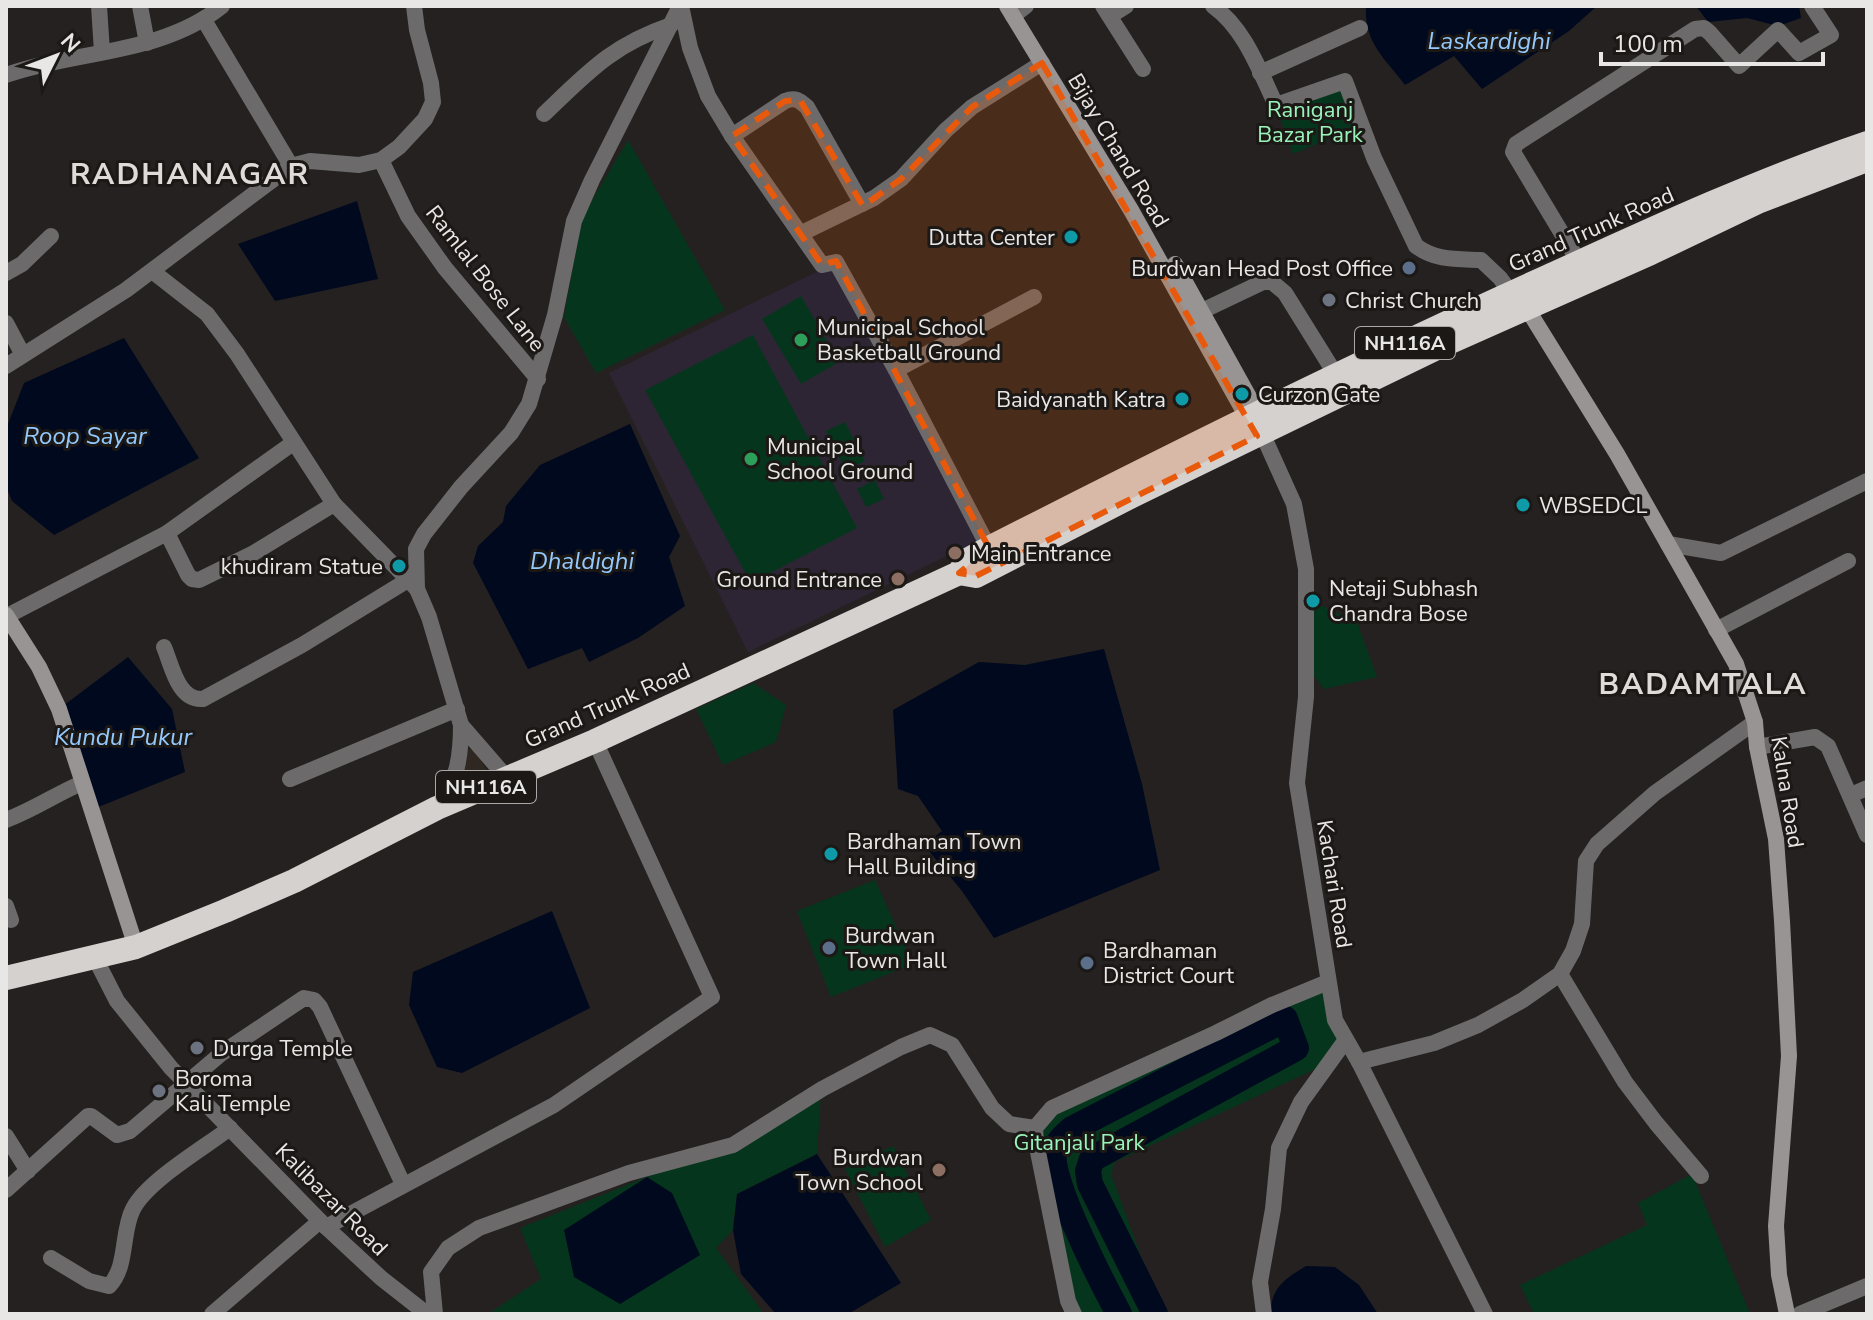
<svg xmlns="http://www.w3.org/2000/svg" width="1873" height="1320" viewBox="0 0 1873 1320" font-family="'Nunito Sans',sans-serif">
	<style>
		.built { fill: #2f2722 }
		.education { fill: #2e2534 }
		.green { fill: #05361d }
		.water { fill: #00091e }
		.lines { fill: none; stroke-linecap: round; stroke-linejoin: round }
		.river { stroke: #00091e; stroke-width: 26 }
		.street { stroke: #6c6a6a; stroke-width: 16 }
		.secondary { stroke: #979493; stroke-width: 16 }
		.highway { stroke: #d5d1cf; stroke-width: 24 }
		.marked { fill: #e8590c; fill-opacity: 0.2; stroke: #e8590c; stroke-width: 6; stroke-dasharray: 16 10; stroke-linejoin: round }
		.culture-dot { fill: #0f9aa8; stroke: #1b1816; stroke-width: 3 }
		.service-dot { fill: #5c6f8a; stroke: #1b1816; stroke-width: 3 }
		.worship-dot { fill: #6b7280; stroke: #1b1816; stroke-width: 3 }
		.leisure-dot { fill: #2e9e5b; stroke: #1b1816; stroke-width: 3 }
		.education-dot { fill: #8d6e63; stroke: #1b1816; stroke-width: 3 }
		.labels { text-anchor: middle; stroke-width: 6; stroke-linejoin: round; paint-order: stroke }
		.shield { fill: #1b1816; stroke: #aba9a8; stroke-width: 2 }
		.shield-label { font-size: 20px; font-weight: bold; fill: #e9e7e6 }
		.park-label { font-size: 22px; fill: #9af3ba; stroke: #1b1816 }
		.street-label { font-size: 22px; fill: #e9e7e6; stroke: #1b1816 }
		.poi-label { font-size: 22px; fill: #e9e7e6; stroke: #1b1816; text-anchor: start }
		.water-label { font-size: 24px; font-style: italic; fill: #94c9fe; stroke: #1b1816 }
		.district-label { font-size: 30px; font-weight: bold; letter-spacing: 2px; fill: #dfdbd9; stroke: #1b1816 }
	</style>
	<rect width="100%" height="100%" fill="#242120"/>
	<path class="built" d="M474,748L492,780L466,789L463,768L466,750Z"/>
	<path class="education" d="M833,264L980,540L748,652L609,373Z"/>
	<g class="green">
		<path d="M1341,86L1356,131L1337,135L1293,154L1276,108Z"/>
		<path d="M628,140L725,310L596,373L564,317L582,217Z"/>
		<path d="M801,296L839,362L801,384L762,319Z"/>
		<path d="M753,335L857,528L751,583L645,390Z"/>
		<path d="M845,422L854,440L835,449L826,431Z"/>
		<path d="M856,443L865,461L846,470L837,453Z"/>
		<path d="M875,480L884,499L866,507L857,489Z"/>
		<path d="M1306,598L1357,622L1377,677L1324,689L1314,676Z"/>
		<path d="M753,683L786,705L776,742L723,765L696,709Z"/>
		<path d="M875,880L913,964L831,997L797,911Z"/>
		<path d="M1328,982L1349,1042L1337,1059L1115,1162L1111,1174L1162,1314H1075L1036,1142L1052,1108Z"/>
		<path d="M821,1091L817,1154L737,1194L733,1230L716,1248L764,1314H488L541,1279L520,1228L669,1168L733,1147Z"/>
		<path d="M893,1146L931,1220L885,1247L845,1169Z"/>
		<path d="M1692,1174L1750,1314H1534L1520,1285L1647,1225L1638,1203Z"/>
	</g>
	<g class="water">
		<path d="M1366,6H1597L1569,31L1482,89L1454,56L1405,85C1384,57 1364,43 1366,6Z"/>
		<path d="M1696,6H1799L1801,18L1778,26L1747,18L1708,22Z"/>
		<path d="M357,201L378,279L275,301L238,244Z"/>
		<path d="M124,338L199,458L54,535L12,501L6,486V429L24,383Z"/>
		<path d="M630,424L680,536L669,557L685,606L638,638L589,662L582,648L528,669L473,563L478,546L503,522L506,506L540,465Z"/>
		<path d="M1104,649L1142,784L1160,870L994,938L962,891L924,845L942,831L918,796L898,789L893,710L979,662L1025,665Z"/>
		<path d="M128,657L172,709L185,772L91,810L59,709Z"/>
		<path d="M552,911L590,1008L462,1073L437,1067L409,1005L413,972Z"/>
		<path d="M817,1154L901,1283L848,1314H776L741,1274L733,1230L737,1194Z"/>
		<path d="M647,1177L672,1193L700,1255L620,1304L574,1277L564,1230Z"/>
		<path d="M1306,1266L1335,1267L1359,1285L1378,1314H1271C1270,1288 1286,1278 1306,1266Z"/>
	</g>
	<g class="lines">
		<path class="river" d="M1119,1314C1104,1286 1049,1180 1054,1154C1056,1143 1064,1136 1072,1129L1285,1019L1296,1048L1092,1159L1088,1171L1090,1184L1155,1314"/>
		<g class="street">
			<path d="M99,6L102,52"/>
			<path d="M140,6L147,43"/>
			<path d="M681,6L690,48L708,96L732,136L822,265L836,262L896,370L989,548"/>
			<path d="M1103,6L1143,69"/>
			<path d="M1213,6C1245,29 1259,70 1276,105L1345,81L1374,158L1416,246C1436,261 1457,259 1481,260L1500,278L1511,293"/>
			<path d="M1013,16L1026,6"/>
			<path d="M1110,16L1126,6"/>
			<path d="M204,20L291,166"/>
			<path d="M1260,73L1360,28"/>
			<path d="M6,75C77,50 161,55 222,6"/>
			<path d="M544,114C588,72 612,45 671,25"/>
			<path d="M732,136L785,101C795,97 799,100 807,107L862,204"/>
			<path d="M381,160L408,216L445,268L538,379"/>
			<path d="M802,233L874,198L901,179L946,130L972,107L1042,63"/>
			<path d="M1579,262L1513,152L1516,144L1695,29L1704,28L1710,33L1739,66L1778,30L1799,53L1831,35L1812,6"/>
			<path d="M152,271L207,314L237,354L334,504L417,589"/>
			<path d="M6,273L22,264L51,236"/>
			<path d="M1202,311L1263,282H1272L1285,293L1336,375"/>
			<path d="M6,323L23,355"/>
			<path d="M6,366L126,290L291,166L310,161L359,165L381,160L399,147L425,119L433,102L431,83L417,30L414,6"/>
			<path d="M896,370L1034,297"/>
			<path d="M1262,433L1294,504L1306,569V697L1297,783L1335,1020L1359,1062L1485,1314"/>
			<path d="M167,533L188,575L192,579L199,580L252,554L334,504"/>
			<path d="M1668,544L1721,553L1867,481"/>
			<path d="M7,616L167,533L293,443"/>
			<path d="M1716,630L1848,561"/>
			<path d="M164,647C172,666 178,701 203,699L302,645L408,580"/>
			<path d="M1757,747L1815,737L1828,746L1867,835"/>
			<path d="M507,778L461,725L429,617L417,589L416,549L424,534L461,487L511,433L529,404L555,315L574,221L592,180L680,6"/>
			<path d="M290,779L457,709"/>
			<path d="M1851,795L1867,788"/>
			<path d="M438,807C457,781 461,757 461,725"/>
			<path d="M6,820C33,810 56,794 82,783"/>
			<path d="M6,906L11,920"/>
			<path d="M95,958L117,1001L171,1068L326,1227L381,1278L427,1314"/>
			<path d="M1560,974L1625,1082L1656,1123L1701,1176"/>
			<path d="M1359,1062L1434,1043L1478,1025L1523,1000L1560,974L1573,951L1582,924L1586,861L1597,844L1655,793L1755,722"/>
			<path d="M6,1136L28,1171"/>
			<path d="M6,1190L88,1116H91L117,1135L130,1131L222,1053L304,998L314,1000L320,1007L403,1184"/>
			<path d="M326,1227L554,1105L712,997L595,741"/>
			<path d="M51,1258L89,1281L109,1286C128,1267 121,1232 133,1209C147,1181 204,1148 230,1128"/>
			<path d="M212,1314L320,1221"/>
			<path d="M435,1314L431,1272L448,1248L479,1228L629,1173L733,1145L822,1089L901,1047L930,1035L952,1045L992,1108L1009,1124L1035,1128"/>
			<path d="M1074,1314L1068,1301L1036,1142L1035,1128L1052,1108L1216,1033L1272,1005L1328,982"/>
			<path d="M1264,1314L1260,1282L1273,1209L1279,1148L1301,1102L1345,1041"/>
			<path d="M1800,1314L1867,1286"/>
		</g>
		<g class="secondary">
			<path d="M1007,6L1131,210L1252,426"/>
			<path d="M1175,264L1259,415"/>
			<path d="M1523,302L1617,454L1736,664L1755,722L1757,747L1776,839L1782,921L1789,1056L1776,1226L1779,1275L1787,1314"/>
			<path d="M6,615L39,667L59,709L136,947"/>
		</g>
		<g class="highway">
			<path d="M959,573L976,576L1134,495L1439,347L1651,253L1760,201L1864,161"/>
			<path d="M6,978L136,947L225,911L294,881L437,808L595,741L959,573L967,560L989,548C1174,454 1360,361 1549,276C1654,228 1758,180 1867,143"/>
		</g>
	</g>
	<path class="marked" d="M1042,63L1257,436L976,576L959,573L989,548L836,261L822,265L732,136L785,101L800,100L863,206L901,179L972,107Z"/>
	<g class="culture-dot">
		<circle cx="1071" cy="237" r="8"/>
		<circle cx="1242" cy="394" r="8"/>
		<circle cx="1182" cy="399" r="8"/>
		<circle cx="1523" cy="505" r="8"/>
		<circle cx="399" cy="566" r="8"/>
		<circle cx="1313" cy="601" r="8"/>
		<circle cx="831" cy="854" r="8"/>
	</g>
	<g class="service-dot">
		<circle cx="1409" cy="268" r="8"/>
		<circle cx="829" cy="948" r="8"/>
		<circle cx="1087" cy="963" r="8"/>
	</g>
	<g class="worship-dot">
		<circle cx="1329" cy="300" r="8"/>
		<circle cx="197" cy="1048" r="8"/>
		<circle cx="159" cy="1091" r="8"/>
	</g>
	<g class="leisure-dot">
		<circle cx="801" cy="340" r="8"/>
		<circle cx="751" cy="459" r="8"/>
	</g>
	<g class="education-dot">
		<circle cx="955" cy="553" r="8"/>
		<circle cx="898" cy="579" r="8"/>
		<circle cx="939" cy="1170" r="8"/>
	</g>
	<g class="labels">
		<g class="shield">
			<rect x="1355" y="327" width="100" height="32" rx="6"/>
			<rect x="436" y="771" width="100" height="32" rx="6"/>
		</g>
		<g class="shield-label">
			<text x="1405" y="350">NH116A</text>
			<text x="486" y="794">NH116A</text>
		</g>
		<g class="park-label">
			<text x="1310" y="117">Raniganj<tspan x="1310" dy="25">Bazar Park</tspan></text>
			<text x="1079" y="1150">Gitanjali Park</text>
		</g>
		<g class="street-label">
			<text transform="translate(1119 150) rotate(59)" y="8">Bijay Chand Road</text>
			<text transform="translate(1591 229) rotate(-24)" y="8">Grand Trunk Road</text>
			<text transform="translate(486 278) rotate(52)" y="8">Ramlal Bose Lane</text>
			<text transform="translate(607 705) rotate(-24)" y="8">Grand Trunk Road</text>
			<text transform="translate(1788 792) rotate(81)" y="8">Kalna Road</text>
			<text transform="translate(1335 884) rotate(81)" y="8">Kachari Road</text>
			<text transform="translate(332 1199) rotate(45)" y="8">Kalibazar Road</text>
		</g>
		<g class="poi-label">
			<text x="1055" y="245" text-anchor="end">Dutta Center</text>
			<text x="1393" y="276" text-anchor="end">Burdwan Head Post Office</text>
			<text x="1345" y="308">Christ Church</text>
			<text x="817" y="335">Municipal School<tspan x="817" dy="25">Basketball Ground</tspan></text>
			<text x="1258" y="402">Curzon Gate</text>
			<text x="1166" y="407" text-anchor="end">Baidyanath Katra</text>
			<text x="767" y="454">Municipal<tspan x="767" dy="25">School Ground</tspan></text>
			<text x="1539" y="513">WBSEDCL</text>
			<text x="971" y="561">Main Entrance</text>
			<text x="383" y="574" text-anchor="end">khudiram Statue</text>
			<text x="882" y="587" text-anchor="end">Ground Entrance</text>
			<text x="1329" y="596">Netaji Subhash<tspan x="1329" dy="25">Chandra Bose</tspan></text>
			<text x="847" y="849">Bardhaman Town<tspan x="847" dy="25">Hall Building</tspan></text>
			<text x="845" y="943">Burdwan<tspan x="845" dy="25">Town Hall</tspan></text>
			<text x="1103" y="958">Bardhaman<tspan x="1103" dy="25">District Court</tspan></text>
			<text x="213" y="1056">Durga Temple</text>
			<text x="175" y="1086">Boroma<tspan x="175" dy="25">Kali Temple</tspan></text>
			<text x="923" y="1165" text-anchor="end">Burdwan<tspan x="923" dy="25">Town School</tspan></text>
		</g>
		<g class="water-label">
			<text x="1489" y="49">Laskardighi</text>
			<text x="85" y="444">Roop Sayar</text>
			<text x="582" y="569">Dhaldighi</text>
			<text x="123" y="745">Kundu Pukur</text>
		</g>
		<g class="district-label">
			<text x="190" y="184">RADHANAGAR</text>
			<text x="1703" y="694">BADAMTALA</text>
		</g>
	</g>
	<rect width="1873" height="1320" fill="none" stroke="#e9e7e6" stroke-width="16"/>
	<g transform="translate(56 56) rotate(48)" stroke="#1b1816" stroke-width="6" paint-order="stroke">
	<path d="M0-6L14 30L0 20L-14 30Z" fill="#e9e7e6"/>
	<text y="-12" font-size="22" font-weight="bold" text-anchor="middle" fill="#e9e7e6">N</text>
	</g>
	<path d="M1601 52v12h222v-12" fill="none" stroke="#e9e7e6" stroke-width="4"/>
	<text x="1613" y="52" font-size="24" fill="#e9e7e6" stroke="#1b1816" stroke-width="6" paint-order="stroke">100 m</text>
</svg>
